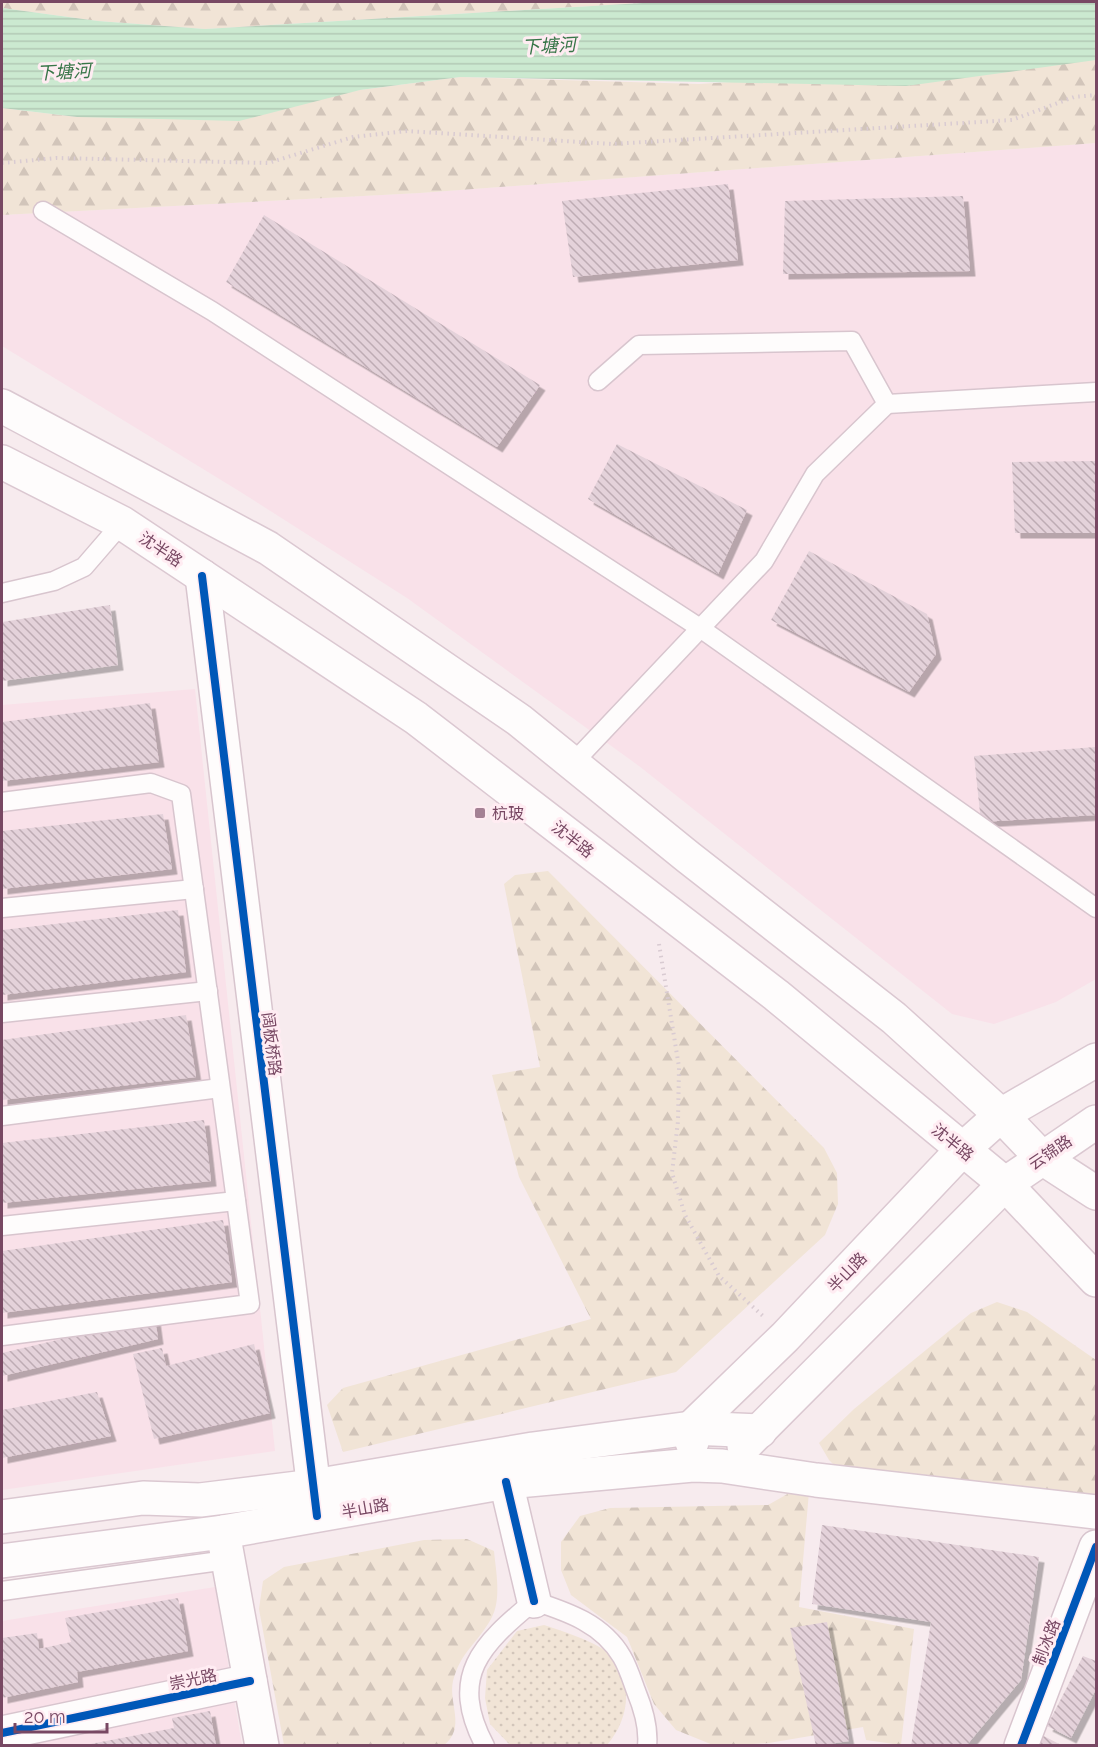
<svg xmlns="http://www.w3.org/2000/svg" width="1098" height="1747" viewBox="0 0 1098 1747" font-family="Raleway,'Noto Sans SC',sans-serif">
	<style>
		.residential { fill: #f9e1e9 }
		.grass { fill: url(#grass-dots) }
		.forest { fill: url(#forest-firs) }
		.water { fill: url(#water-rules) }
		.building { fill: url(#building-back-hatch); filter: url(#shadow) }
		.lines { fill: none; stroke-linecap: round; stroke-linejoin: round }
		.service-casing { stroke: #d8c5ce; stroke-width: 21 }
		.minor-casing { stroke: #d8c5ce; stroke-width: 36 }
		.secondary-casing { stroke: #dbc8d1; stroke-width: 36 }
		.path { stroke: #d9cbd2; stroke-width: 4; stroke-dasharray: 1.5 4.5; stroke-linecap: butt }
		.service { stroke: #fefcfc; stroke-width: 18 }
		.minor { stroke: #fefcfc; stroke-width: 33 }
		.secondary { stroke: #fefcfc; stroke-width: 33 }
		.cycleway-casing { stroke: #ffecf2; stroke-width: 11 }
		.cycleway { stroke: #0057b8; stroke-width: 8 }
		.poi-dot { fill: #a48194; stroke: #ffecf2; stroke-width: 2 }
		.labels { text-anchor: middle; stroke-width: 6; stroke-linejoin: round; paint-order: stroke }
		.street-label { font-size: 16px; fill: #784863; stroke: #ffecf2 }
		.poi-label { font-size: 16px; fill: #784863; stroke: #ffecf2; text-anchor: start }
		.water-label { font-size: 18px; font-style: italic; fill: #387648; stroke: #ffecf2 }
	</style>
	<defs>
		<pattern id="grass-dots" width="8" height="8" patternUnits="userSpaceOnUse" patternTransform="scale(1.5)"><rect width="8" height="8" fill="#f1e4d6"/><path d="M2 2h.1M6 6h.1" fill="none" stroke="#d2c5ba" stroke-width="1.8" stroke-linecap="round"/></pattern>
		<pattern id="forest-firs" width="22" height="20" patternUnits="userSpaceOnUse" patternTransform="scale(1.5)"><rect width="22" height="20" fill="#f1e4d6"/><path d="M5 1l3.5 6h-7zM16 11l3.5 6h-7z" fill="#d2c5ba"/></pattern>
		<pattern id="water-rules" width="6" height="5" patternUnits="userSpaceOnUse" patternTransform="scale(1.5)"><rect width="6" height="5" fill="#cbe9d0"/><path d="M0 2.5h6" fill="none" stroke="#b2c9b5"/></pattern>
		<pattern id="building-back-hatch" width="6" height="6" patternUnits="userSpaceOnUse" patternTransform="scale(1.5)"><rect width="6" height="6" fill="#e4d2da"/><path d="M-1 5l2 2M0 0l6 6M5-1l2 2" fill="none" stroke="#beacb4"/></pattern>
		<filter id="shadow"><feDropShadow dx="5.5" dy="5.5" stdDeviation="0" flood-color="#0004"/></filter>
	</defs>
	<rect width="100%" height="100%" fill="#f7ebee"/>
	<g class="residential">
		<path d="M1096,143V979L1056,1002L994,1024L952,1014L639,766L407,598L239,491L2,346V215L420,193Z"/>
		<path d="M195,689L275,1451L2,1490V705Z"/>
		<path d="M215,1587L242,1745L2,1746V1621Z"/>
	</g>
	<path class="grass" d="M544,1625C564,1632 603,1643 615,1660C634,1688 627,1722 607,1745H510L490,1724L485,1698L487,1670L517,1631Z"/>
	<g class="forest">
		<path d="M2,2H659L205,29L98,21L2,8Z"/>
		<path d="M1096,60V143L420,193L2,215V108L77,117L360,90L460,77L699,84Z"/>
		<path d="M548,871L824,1148L837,1173L838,1204L825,1235L676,1372L343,1452L327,1405L343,1388L591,1319L519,1177L492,1075L540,1067L504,884L515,875Z"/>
		<path d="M997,1302L1027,1312L1096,1360V1500L841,1472L829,1460L819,1443L854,1409L971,1313Z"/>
		<path d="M791,1492H809L799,1607L914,1629L901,1745L866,1740L863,1727L769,1743L726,1746L713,1745L676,1730L654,1704L627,1637L571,1595L561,1570V1542L580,1516L610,1508L768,1505Z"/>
		<path d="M467,1539L494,1551C496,1572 502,1600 491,1619C477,1644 461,1651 453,1681C448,1704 467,1728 443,1746L284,1745L259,1609L263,1581L284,1567L424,1540Z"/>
	</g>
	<path class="water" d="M659,2H1096V60L906,86L460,77L360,90L239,121L77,117L2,108V8L98,21L205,29Z"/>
	<g class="building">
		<path d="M728,184L738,260L573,277L562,201Z"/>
		<path d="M963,196L970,271L783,274L785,201Z"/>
		<path d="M264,215L540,385L497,447L226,282Z"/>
		<path d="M617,444L747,510L718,574L588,499Z"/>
		<path d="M1096,461V533H1015L1012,462Z"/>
		<path d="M809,551L927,614L936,654L909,692L771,620Z"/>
		<path d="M110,605L118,665L2,681V622Z"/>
		<path d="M150,703L159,762L2,781V722Z"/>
		<path d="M1096,747V815L981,822L974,756Z"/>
		<path d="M163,814L172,869L2,889V831Z"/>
		<path d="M178,910L186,972L2,995V930Z"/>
		<path d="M186,1015L196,1077L2,1100V1040Z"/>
		<path d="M204,1120L211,1181L2,1203V1143Z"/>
		<path d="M223,1220L232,1282L2,1313V1251Z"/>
		<path d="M155,1317L158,1339L2,1376V1353Z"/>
		<path d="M254,1344L270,1413L154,1439L133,1354L162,1348L166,1366Z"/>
		<path d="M97,1392L111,1436L2,1458V1410Z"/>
		<path d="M822,1525L1039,1557L1021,1680L966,1746H911L931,1622L812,1604Z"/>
		<path d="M178,1598L188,1651L77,1672L78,1682L2,1698V1638L37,1633L39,1649L71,1642L65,1618Z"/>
		<path d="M827,1622L849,1741L816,1746L790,1628Z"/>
		<path d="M1083,1656L1096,1661V1689L1071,1738L1047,1726Z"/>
		<path d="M210,1711L216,1746H80L174,1728L172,1718Z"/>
		<path d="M1040,1734L1063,1746H1036Z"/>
	</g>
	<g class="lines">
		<g class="service-casing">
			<g id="service">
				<path d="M43,211L212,311L700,628L1096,908"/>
				<path d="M598,381L639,345L852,341L887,404L1096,392"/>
				<path d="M2,593L54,581L84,567L122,523"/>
				<path d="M573,763L764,561L815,474L887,404"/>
				<path d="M2,802L151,783L181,794L250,1304L2,1336"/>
				<path d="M2,908L194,889"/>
				<path d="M2,1013L208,991"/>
				<path d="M2,1116L220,1088"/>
				<path d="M2,1226L236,1201"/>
				<path d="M2,1591L227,1560"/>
				<path d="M485,1746C448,1676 481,1645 534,1601C568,1612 603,1624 622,1657C628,1667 632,1680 636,1691C643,1708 649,1728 647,1746"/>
			</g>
		</g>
		<g class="minor-casing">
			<g id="minor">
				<path d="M202,576L317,1514"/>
				<path d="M506,1482L534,1601"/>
				<path d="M223,1532L262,1746"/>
				<path d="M2,1733L250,1681"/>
				<path d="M1021,1746L1096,1547"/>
			</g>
		</g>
		<g class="secondary-casing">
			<g id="secondary">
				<path d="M2,406L268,548L519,720L688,857L894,1018L1001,1115L1042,1158L1096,1193"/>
				<path d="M2,462L122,523L416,718L776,995L1005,1184L1096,1280"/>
				<path d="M692,1442L691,1428L785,1337L962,1150L1001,1115L1096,1060"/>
				<path d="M744,1446L1005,1184L1096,1122"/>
				<path d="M2,1517L143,1498L200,1500L314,1486L533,1449L691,1428L760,1431"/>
				<path d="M2,1561L223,1532L506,1482L693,1465L722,1466L816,1480L1096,1512"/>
			</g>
		</g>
		<g class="path">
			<path d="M2,163L57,158L268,163L353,137L407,131L612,144L1012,120L1074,97L1096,95"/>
			<path d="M659,944L679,1067L678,1121L672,1173L685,1215L719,1276L763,1316"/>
		</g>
		<use href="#service" class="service"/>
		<use href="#minor" class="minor"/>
		<use href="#secondary" class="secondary"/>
		<g class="cycleway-casing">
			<g id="cycleway">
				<path d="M202,576L317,1516"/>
				<path d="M506,1482L534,1601"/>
				<path d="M2,1733L250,1681"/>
				<path d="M1021,1746L1096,1547"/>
			</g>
		</g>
		<use href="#cycleway" class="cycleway"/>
	</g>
	<rect class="poi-dot" x="474" y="807" width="12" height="12" rx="3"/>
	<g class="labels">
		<g class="street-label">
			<text transform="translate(161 549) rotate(34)" y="6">沈半路</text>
			<text transform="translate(573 839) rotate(38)" y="6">沈半路</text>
			<text transform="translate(272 1044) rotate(83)" y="6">阔板桥路</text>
			<text transform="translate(953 1142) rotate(39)" y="6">沈半路</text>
			<text transform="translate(1050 1152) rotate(-34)" y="6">云锦路</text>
			<text transform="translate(847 1272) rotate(-46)" y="6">半山路</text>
			<text transform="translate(365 1508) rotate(-10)" y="6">半山路</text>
			<text transform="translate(1046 1642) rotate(-69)" y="6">制冰路</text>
			<text transform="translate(193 1679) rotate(-12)" y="6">崇光路</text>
		</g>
		<g class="poi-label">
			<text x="492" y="819">杭玻</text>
		</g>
		<g class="water-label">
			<text transform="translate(549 46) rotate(-3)" y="6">下塘河</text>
			<text transform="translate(64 72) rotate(-3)" y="6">下塘河</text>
		</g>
	</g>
	<rect width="1098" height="1747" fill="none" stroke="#784863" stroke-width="6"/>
	<path d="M15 1723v9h92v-9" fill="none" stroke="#784863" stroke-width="3"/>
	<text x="24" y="1723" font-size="18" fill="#784863" stroke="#ffecf2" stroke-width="4.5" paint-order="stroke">20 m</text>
</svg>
